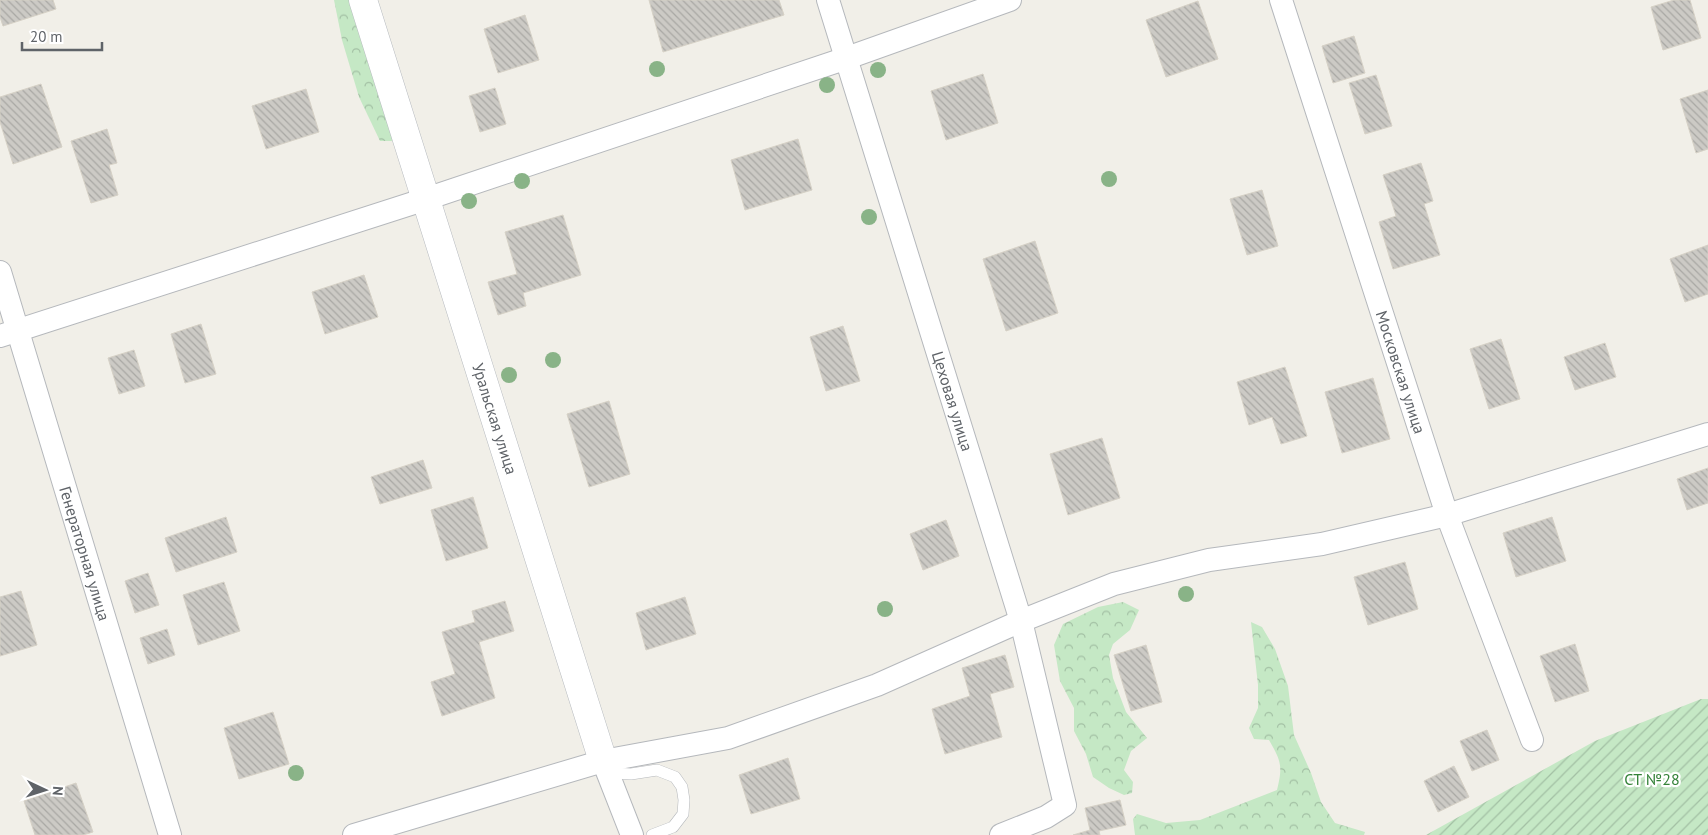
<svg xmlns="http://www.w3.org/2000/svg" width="1708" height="835" viewBox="0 0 1708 835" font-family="'PT Sans',sans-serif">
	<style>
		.forest { fill: url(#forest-crowns) }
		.garden { fill: url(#garden-furrows) }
		.building { fill: url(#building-back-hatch); stroke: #d6d1c6 }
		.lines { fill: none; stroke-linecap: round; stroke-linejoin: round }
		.lane-casing { stroke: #b5b8bc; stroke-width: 12 }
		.street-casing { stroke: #b5b8bc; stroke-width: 24 }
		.secondary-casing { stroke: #b6babf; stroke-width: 29 }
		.lane { stroke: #fff; stroke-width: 11 }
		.street { stroke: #fff; stroke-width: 22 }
		.secondary { stroke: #fff; stroke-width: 28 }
		.tree { fill: #89b387 }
		.labels { text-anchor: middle; stroke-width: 4.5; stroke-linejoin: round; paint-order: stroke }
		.street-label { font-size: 16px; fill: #5f6368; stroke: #fff }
		.park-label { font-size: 16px; fill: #348238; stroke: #fff }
	</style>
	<defs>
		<pattern id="forest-crowns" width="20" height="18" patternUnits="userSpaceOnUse" patternTransform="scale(1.25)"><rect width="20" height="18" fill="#c5e8c5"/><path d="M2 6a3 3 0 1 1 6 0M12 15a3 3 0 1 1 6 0" fill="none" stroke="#a3c0a4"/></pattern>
		<pattern id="garden-furrows" width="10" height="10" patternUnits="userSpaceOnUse" patternTransform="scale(1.25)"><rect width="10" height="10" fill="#c5e8c5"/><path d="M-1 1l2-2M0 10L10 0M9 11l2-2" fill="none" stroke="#a3c0a4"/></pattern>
		<pattern id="building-back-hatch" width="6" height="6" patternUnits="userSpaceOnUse" patternTransform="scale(1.25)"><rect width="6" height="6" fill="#cccac5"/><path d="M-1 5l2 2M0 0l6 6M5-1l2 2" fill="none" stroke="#a9a8a4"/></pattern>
	</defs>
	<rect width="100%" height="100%" fill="#f1efe8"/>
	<g class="forest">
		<path d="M334,0H354L396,141H380L359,97L342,40Z"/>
		<path d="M1123,602L1139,610L1130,630L1113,644L1109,655L1113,678L1126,712L1147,738L1131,751L1124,770L1133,782L1132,793L1124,795L1109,788L1093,777L1086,754L1074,731V708L1060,681L1054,645L1063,624L1098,607Z"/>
		<path d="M1251,622L1262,627L1275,649L1288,686L1294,735L1311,773L1321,802L1335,823L1365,832L1364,835H1135L1133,819L1137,814L1166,823L1200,820L1277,790C1283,766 1281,761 1269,740L1254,739L1249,728L1258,708V685Z"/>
	</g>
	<path class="garden" d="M1701,699H1708V835H1426L1595,741Z"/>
	<g class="building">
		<path d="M0,0H53L56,9L3,26L0,17Z"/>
		<path d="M649,0H779L784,15L663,52Z"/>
		<path d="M1674,0H1690L1701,38L1663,50L1651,7Z"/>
		<path d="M1198,1L1218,59L1166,77L1146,20Z"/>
		<path d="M525,15L539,60L498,73L484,29Z"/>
		<path d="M1354,36L1365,73L1333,83L1322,46Z"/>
		<path d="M983,74L998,123L946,140L931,91Z"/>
		<path d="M1376,75L1392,126L1365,134L1349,83Z"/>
		<path d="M41,84L62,147L13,164L0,122V97Z"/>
		<path d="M495,88L506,124L480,132L469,96Z"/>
		<path d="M306,89L319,132L266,149L252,106Z"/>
		<path d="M1708,90V149L1696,153L1680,99Z"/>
		<path d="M107,129L117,163L109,165L118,195L91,203L71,141Z"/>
		<path d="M798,139L812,190L745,210L731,160Z"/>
		<path d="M1421,163L1433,201L1424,204L1440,255L1393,269L1379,222L1396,216L1383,175Z"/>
		<path d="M1262,190L1278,246L1247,255L1230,199Z"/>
		<path d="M563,215L581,275L523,293L526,306L498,315L488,282L517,274L505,232Z"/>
		<path d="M1035,241L1058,313L1006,331L983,259Z"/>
		<path d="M1708,245V294L1685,302L1670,259Z"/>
		<path d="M364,275L378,317L325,334L312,292Z"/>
		<path d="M201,324L216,374L185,383L171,334Z"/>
		<path d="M843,326L860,381L826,391L810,337Z"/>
		<path d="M1501,339L1520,399L1489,409L1470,349Z"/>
		<path d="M1605,343L1616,377L1575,390L1564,357Z"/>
		<path d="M134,350L145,386L119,394L108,358Z"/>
		<path d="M1285,367L1307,436L1281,444L1272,417L1249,425L1237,382Z"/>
		<path d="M1373,378L1390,439L1342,453L1325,392Z"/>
		<path d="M609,401L630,474L589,487L567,414Z"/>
		<path d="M1102,438L1120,498L1068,515L1050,454Z"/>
		<path d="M423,460L432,488L380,504L371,477Z"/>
		<path d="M1708,468V503L1687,510L1677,479Z"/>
		<path d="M473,497L488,548L446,561L431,510Z"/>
		<path d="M226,517L237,552L176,572L165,538Z"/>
		<path d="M1552,517L1566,561L1516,577L1503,533Z"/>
		<path d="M946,520L959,556L923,570L910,534Z"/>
		<path d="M1405,562L1418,609L1368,625L1354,577Z"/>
		<path d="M148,573L159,605L135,613L125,581Z"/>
		<path d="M224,582L240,631L198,645L183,595Z"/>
		<path d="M21,591L37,645L0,656V597Z"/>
		<path d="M685,597L696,634L646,650L636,613Z"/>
		<path d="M505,601L514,631L479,642L495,698L442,716L431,682L455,674L442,632L475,622L472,611Z"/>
		<path d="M167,629L175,655L148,664L140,638Z"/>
		<path d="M1575,644L1589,691L1555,702L1540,656Z"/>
		<path d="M1146,645L1162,702L1131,711L1114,655Z"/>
		<path d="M1005,655L1014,687L990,694L1002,737L945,754L932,709L970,696L962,668Z"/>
		<path d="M273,712L289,764L239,779L224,728Z"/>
		<path d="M1487,730L1499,760L1472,771L1460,741Z"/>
		<path d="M788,758L800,799L751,814L739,775Z"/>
		<path d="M1454,766L1469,797L1438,812L1424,781Z"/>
		<path d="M76,783L93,832L83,835H35L24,801Z"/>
		<path d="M1120,800L1126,825L1099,831L1100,835H1073L1090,830L1085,808Z"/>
	</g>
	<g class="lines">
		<g class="lane-casing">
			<path id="lane" d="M609,769L612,773L631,774L657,770L675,777L682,787L684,800L683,814L673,827L652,835"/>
		</g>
		<g class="street-casing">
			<g id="street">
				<path id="s1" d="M828,0L1021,621L1065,805L1046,817L1001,835"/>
				<path id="s2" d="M1281,0L1447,515L1532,740"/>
				<path id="s3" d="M0,272L170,835"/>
				<path d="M0,336L426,199L847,58L1010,0"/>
				<path d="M603,761L632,835"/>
				<path d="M354,835L603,761L728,738L877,685L1021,621L1114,584L1209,560L1322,544L1447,515L1708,434"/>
			</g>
		</g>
		<g class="secondary-casing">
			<g id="secondary">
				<path id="s4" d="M363,0L603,761"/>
			</g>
		</g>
		<use href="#lane" class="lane"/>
		<use href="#street" class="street"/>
		<use href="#secondary" class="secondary"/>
	</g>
	<g class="tree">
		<circle cx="657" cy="69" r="8"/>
		<circle cx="878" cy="70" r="8"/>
		<circle cx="827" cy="85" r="8"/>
		<circle cx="1109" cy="179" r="8"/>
		<circle cx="522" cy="181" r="8"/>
		<circle cx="469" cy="201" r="8"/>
		<circle cx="869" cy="217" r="8"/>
		<circle cx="553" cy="360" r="8"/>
		<circle cx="509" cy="375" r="8"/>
		<circle cx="1186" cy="594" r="8"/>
		<circle cx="885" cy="609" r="8"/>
		<circle cx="296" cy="773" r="8"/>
	</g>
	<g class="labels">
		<g class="street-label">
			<text dy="6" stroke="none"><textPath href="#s2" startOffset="391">Московская улица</textPath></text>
			<text dy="6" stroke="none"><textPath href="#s1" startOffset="420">Цеховая улица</textPath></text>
			<text dy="6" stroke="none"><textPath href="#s4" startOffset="439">Уральская улица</textPath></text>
			<text dy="6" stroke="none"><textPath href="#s3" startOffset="294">Генераторная улица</textPath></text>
		</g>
		<g class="park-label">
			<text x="1652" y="785">СТ №28</text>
		</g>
	</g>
	<g transform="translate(45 790) rotate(94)" stroke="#ffffff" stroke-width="4" paint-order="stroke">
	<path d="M0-4L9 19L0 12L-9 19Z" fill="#5f6368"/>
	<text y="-8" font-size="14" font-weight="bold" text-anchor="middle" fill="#5f6368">N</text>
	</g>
	<path d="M22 42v8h80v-8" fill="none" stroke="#5f6368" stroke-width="2.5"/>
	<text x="30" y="42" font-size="15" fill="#5f6368" stroke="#ffffff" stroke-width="4" paint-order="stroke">20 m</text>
</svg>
